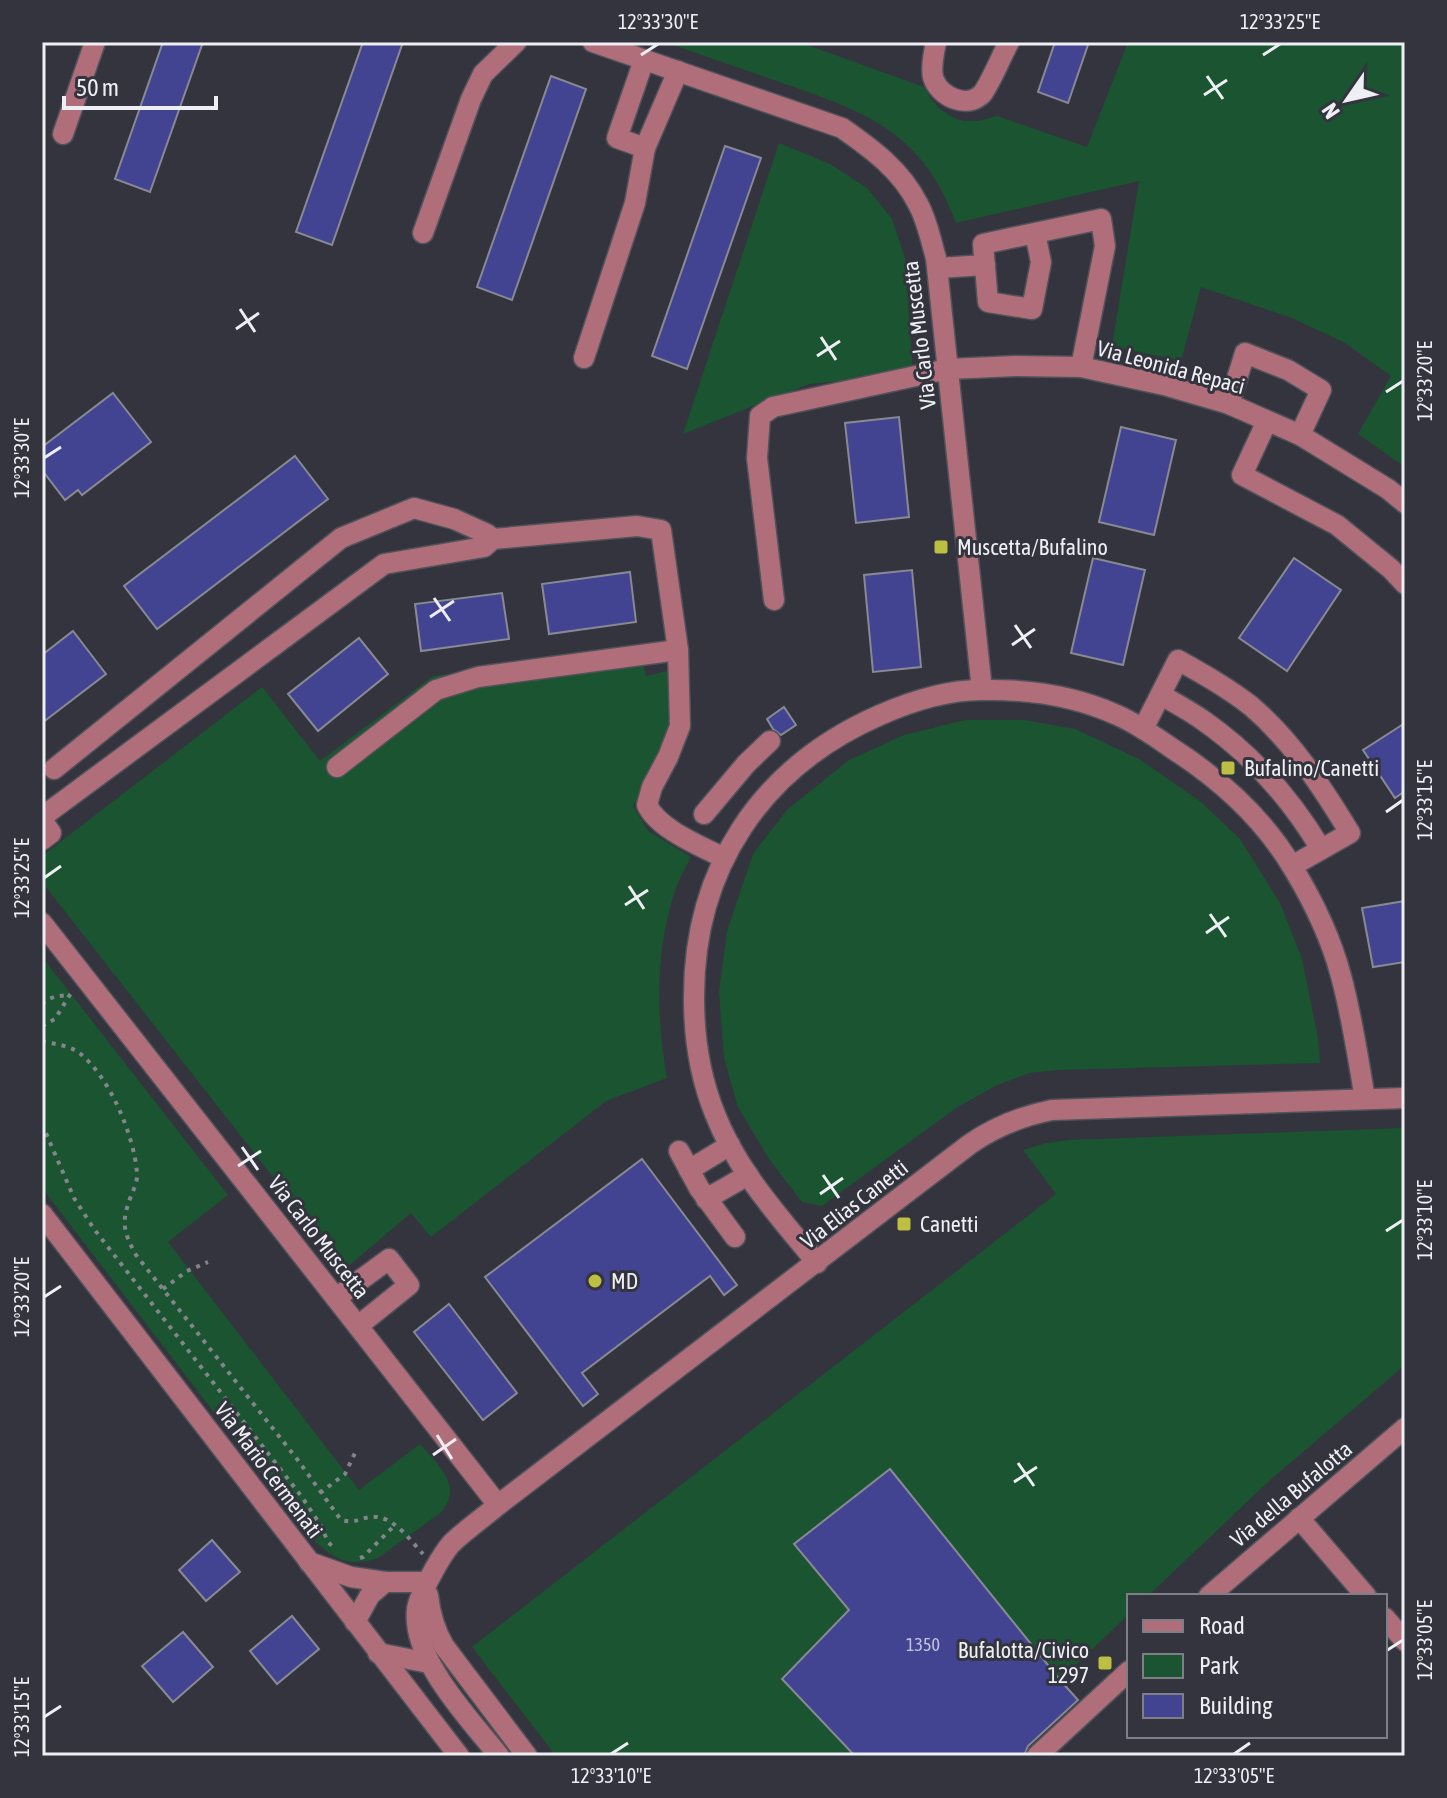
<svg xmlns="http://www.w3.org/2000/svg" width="1447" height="1798" font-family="'Asap Condensed',sans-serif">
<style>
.green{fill:#1b5431}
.building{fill:#424492;stroke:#888993;stroke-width:2}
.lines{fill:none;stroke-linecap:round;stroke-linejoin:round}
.minor-casing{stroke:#51525a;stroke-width:23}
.path{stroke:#84858c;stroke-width:4;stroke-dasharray:4 6;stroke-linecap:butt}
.minor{stroke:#af6e79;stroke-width:20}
.ticks{fill:none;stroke:#eeeff4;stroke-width:3}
.poi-dot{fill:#bdbf43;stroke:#33343d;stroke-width:3}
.labels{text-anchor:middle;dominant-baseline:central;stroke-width:6;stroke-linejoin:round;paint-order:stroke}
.number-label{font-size:18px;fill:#c3c4dc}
.street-label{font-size:22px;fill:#eeeff4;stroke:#33343d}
.poi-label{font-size:22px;fill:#eeeff4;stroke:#33343d;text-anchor:start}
.neatline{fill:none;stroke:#eeeff4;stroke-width:3}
.ticks-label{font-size:20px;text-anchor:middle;fill:#eeeff4}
</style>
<rect width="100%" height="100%" fill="#33343d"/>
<!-- green -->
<g class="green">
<path d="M665,42h134l125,45 7,12 10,11 13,8 10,3h14l19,-5 90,31 41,-105h277v425l-47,-33 33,-58 -46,-33 -53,-25 -91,-31 -20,74 -69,-15 27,-165 -183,42c-33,-91 -90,-111 -174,-140 -39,-14 -78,-27 -117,-41z"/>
<path d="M779,143l51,21 37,24 25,31 13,39 8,117 -104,9 -126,50z"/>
<path d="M640,651l6,25 30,-7 2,64 -45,73 15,25 43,26c-6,11 -12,22 -16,34 -20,61 -19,125 -8,187l-61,23 -175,136 -20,-24 -66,56 -303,-387v-26l220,-169 58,74 113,-85z"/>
<path d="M965,720h59l51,9 64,30 62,43 39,37 40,64 22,56 16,79 2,25 -261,7 -30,3 -34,13 -39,22 -134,98 -20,-4 -33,-43 -31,-52 -14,-49 -5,-66 8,-61 26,-77 34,-44 62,-50 55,-25z"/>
<path d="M42,957l186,238 -60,47 191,248 61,-46c18,21 45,42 20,69l-62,45c-34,12 -51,-4 -74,-28l-262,-342z"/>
<path d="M1405,1128v237l-137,117 -120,114h-19v18l-69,66 -266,-136 55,66 -66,69 72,77h-299l-84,-109 584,-453 -33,-44 23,-7 23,-3z"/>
</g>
<!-- building -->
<g class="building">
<path d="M163,42h40l-53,150 -35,-13z"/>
<path d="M363,42h40l-71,203 -36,-13z"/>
<path d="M1055,42h34l-21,61 -30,-11z"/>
<path d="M551,76l35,13 -74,211 -35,-13z"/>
<path d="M725,146l36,12 -74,211 -35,-13z"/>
<path d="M113,393l38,49 -69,53 -4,-5 -13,10 -23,-30v-23z"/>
<path d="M899,417l10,100 -53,6 -11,-100z"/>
<path d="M1121,427l55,13 -22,95 -55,-13z"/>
<path d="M295,456l33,43 -171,130 -33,-43z"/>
<path d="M1093,558l52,12 -22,95 -52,-12z"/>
<path d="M1294,558l47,32 -54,81 -48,-33z"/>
<path d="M912,570l9,97 -48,5 -9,-97z"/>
<path d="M630,572l6,50 -87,12 -7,-50z"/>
<path d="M502,593l7,46 -88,12 -6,-47z"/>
<path d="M73,631l33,43 -64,49v-68z"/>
<path d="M359,638l29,36 -70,57 -30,-37z"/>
<path d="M784,707l12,18 -15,10 -8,-6 -6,-10z"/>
<path d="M1405,723v68l-10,7 -32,-48z"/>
<path d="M1405,901v61l-32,5 -11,-59z"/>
<path d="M642,1159l95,126 -13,10 -14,-19 -128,97 16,21 -15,12 -98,-129z"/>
<path d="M449,1304l68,89 -34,27 -69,-88z"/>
<path d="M890,1469l170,211 18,20 -50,46 -4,10h-169l-73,-77 67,-69 -55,-66z"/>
<path d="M212,1540l28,32 -34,29 -27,-31z"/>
<path d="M292,1616l27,33 -42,35 -27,-33z"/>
<path d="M183,1632l30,35 -40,35 -31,-36z"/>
</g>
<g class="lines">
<defs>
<g id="minor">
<path d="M593,42l249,86c30,21 59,42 76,76 9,16 13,37 18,54l46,432"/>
<path d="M936,42c-2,10 -6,29 -2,38 7,17 33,29 48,14 7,-8 21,-41 27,-52"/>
<path d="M644,60l-27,78 28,10 33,-77"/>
<path d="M63,134l32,-92"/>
<path d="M423,233l48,-134 12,-25 33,-32"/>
<path d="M1035,233l6,29 -9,47 -44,-7 -5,-58 118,-25 4,27 -24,121"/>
<path d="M938,268l47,-3"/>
<path d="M584,358l51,-155 10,-55"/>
<path d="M1229,404l16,-51 43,17 33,20 -21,45"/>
<path d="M1267,421l-25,54 95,50 54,44 14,15"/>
<path d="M774,600l-17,-142 3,-42 13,-9 175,-38 68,-3 65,1 83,18 65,19 71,31 88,54 17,14"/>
<path d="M1161,695c14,8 29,16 43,26 47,33 87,78 117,128"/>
<path d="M1143,729l35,-69c25,14 50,28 73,46 41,35 71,81 99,127l-58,33"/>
<path d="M337,767l99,-77 42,-13 200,-27"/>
<path d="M54,769l287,-231 73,-30 40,11 33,15 6,5"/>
<path d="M704,814l42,-50 24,-23"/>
<path d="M42,817l342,-253 100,-17 9,-8 144,-13 24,4 17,120 2,76 -12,31 -16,30 -5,18c11,24 54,41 77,53"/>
<path d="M42,820l9,13 -9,7"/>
<path d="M42,923l456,582"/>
<path d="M679,1151l20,37 36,49"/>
<path d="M689,1170l41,-25"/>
<path d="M706,1199l42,-24"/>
<path d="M42,1214l417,542"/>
<path d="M817,1263c-38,-47 -80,-92 -102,-149 -15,-37 -21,-75 -21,-115 -1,-130 67,-232 186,-284 32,-14 66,-25 101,-25 45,-1 94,6 136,25 21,9 40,23 59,36 46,30 89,70 117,117 20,33 38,70 48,108 11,40 17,82 24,123"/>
<path d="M336,1298l53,-39 20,26 -51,41"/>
<path d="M1299,1518l67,78"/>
<path d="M309,1562l42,15 34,5h42"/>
<path d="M428,1595c2,19 6,34 16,51l83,110"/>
<path d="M1209,1596l196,-168"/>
<path d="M1385,1618l20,23"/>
<path d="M355,1622l15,-27 15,-13"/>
<path d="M378,1653l51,10"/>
<path d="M499,1756c-29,-37 -88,-97 -82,-147 2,-13 11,-28 17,-39 5,-9 10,-18 17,-26 14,-14 32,-26 47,-39l472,-361c26,-18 52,-28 82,-34l353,-12"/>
<path d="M1037,1756l92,-85"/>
</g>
</defs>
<!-- minor casing -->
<use href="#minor" class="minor-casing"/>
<!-- path -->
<g class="path">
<path d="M42,1004c8,-8 17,-8 27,-9"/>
<path d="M42,1026l13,-7 16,-26"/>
<path d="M42,1041c11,3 26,4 36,11 31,23 56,83 59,121 1,7 -3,16 -6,23 -10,26 -8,35 5,59l161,204 44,61c16,4 17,-2 31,-3 21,-2 38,23 51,37"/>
<path d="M42,1124l32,74 20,31 208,268 19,29 7,16 6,6"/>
<path d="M163,1289l24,-18 21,-9"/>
<path d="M320,1493l25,-19 10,-21"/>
<path d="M360,1558l3,-1 31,-31"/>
</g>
<!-- minor -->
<use href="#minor" class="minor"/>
</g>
<!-- ticks -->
<path class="ticks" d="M641,55l17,-11M1263,55l17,-11M1207,76l16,23M1204,95l23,-15M240,309l15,23M236,329l23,-16M821,337l15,23M817,356l23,-15M1386,392l17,-11M44,458l17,-11M434,598l16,23M430,617l24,-16M1015,625l16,23M1012,645l23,-16M1386,812l17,-12M44,878l17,-12M629,886l15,23M625,905l23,-15M1210,914l16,23M1206,933l23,-16M242,1147l16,23M238,1166l23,-15M823,1175l16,23M820,1194l23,-16M1386,1231l17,-11M44,1297l17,-11M437,1435l15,24M433,1455l23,-16M1018,1463l16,23M1014,1482l23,-15M1386,1651l17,-11M44,1717l17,-11M611,1754l17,-11M1234,1754l16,-11"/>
<!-- markers -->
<g class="poi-dot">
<rect x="933" y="539" width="16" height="16" rx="4"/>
<rect x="1220" y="760" width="16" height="16" rx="4"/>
<rect x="896" y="1216" width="16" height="16" rx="4"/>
<circle cx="595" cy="1281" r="8"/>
<rect x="1097" y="1655" width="16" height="16" rx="4"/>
</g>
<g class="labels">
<!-- number labels -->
<g class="number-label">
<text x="923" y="1644">1350</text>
</g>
<!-- street labels -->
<g class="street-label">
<text transform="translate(919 335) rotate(-97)">Via Carlo Muscetta</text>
<text transform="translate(1171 367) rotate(15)">Via Leonida Repaci</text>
<text transform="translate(854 1204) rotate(-38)">Via Elias Canetti</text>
<text transform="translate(319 1237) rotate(52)">Via Carlo Muscetta</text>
<text transform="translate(269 1470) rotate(53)">Via Mario Cermenati</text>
<text transform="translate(1291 1494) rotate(-40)">Via della Bufalotta</text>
</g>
<!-- poi labels -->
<g class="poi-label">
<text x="957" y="547">Muscetta/Bufalino</text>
<text x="1244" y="768">Bufalino/Canetti</text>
<text x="920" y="1224">Canetti</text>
<text x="611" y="1281">MD</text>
<text x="1089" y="1650" text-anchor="end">Bufalotta/Civico<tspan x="1089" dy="25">1297</tspan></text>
</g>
</g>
<!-- border -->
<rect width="1447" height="1798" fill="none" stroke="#33343d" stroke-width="88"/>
<!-- legend -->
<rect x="1127" y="1594" width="260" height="144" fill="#33343d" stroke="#7e7f86" stroke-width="2"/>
<rect x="1143" y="1620" width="40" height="12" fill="#af6e79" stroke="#7e7f86" stroke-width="2"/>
<text x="1199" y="1634" font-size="24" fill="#eeeff4">Road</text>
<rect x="1143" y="1654" width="40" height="24" fill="#1b5431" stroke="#7e7f86" stroke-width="2"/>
<text x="1199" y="1674" font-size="24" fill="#eeeff4">Park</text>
<rect x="1143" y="1694" width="40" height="24" fill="#424492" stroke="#7e7f86" stroke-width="2"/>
<text x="1199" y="1714" font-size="24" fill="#eeeff4">Building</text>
<!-- north arrow -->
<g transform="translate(1347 100) rotate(236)" stroke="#33343d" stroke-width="6" paint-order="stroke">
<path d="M0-6L14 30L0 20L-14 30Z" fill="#eeeff4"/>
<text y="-12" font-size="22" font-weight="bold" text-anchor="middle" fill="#eeeff4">N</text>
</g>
<!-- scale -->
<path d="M64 96v12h152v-12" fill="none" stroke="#eeeff4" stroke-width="4"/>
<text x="76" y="96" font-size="24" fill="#eeeff4" stroke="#33343d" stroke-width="6" paint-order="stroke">50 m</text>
<rect x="44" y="44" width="1359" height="1710" class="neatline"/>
<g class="ticks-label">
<text x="658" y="29">12°33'30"E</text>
<text x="1280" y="29">12°33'25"E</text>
<text transform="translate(1425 381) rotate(-90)" y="7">12°33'20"E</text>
<text transform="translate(22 458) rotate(-90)" y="7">12°33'30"E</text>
<text transform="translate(1425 800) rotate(-90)" y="7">12°33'15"E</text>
<text transform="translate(22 878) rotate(-90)" y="7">12°33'25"E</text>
<text transform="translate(1425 1220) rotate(-90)" y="7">12°33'10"E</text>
<text transform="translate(22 1297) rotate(-90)" y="7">12°33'20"E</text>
<text transform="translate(1425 1640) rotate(-90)" y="7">12°33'05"E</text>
<text transform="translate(22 1717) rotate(-90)" y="7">12°33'15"E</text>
<text x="611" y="1783">12°33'10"E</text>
<text x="1234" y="1783">12°33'05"E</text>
</g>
</svg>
